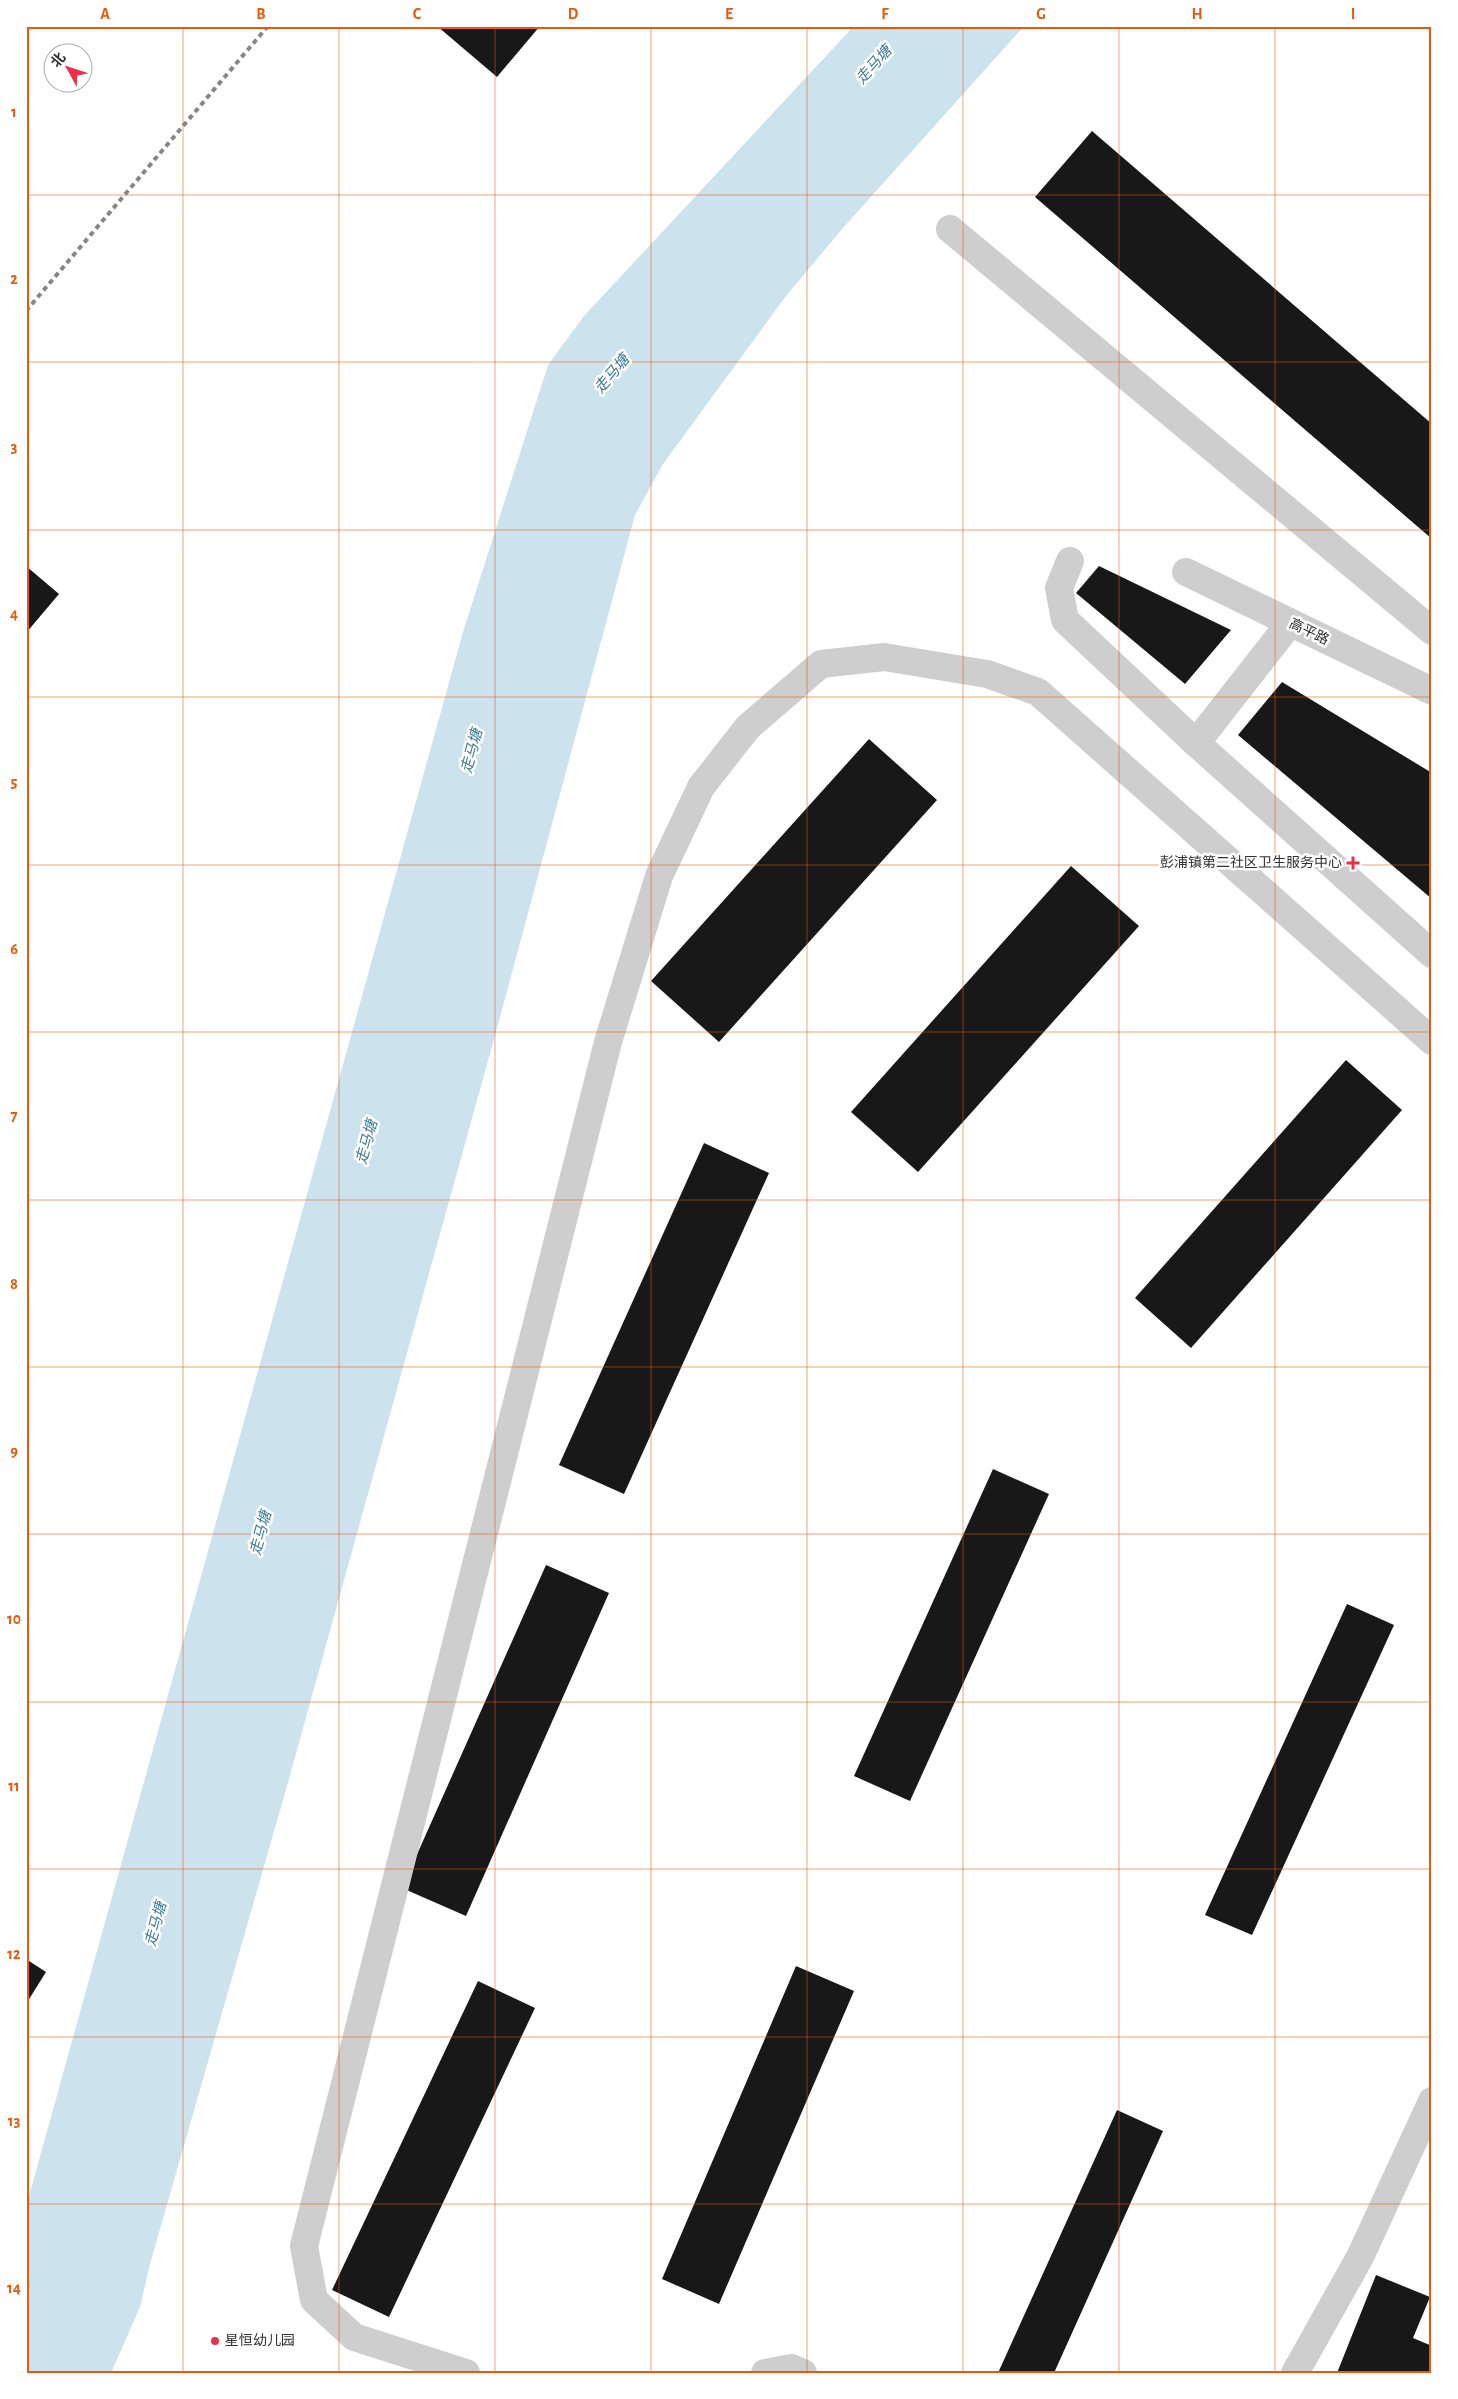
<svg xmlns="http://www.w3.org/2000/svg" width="1458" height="2399" font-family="'Alegreya Sans','Noto Sans SC',sans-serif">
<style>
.water{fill:#cce3ee}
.building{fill:#181818}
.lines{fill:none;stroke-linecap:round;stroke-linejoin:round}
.minor{stroke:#cecece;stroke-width:28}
.rail{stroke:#868686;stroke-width:4;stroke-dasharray:5 4;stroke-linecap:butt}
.grid{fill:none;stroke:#e8590c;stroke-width:1;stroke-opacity:0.55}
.poi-dot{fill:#eb314a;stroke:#fff;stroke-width:2}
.labels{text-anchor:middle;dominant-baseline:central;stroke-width:5;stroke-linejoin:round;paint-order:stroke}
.street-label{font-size:14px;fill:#313131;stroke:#fff}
.poi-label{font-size:14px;fill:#313131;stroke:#fff;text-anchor:end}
.water-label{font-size:15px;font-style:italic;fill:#3c7997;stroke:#fff}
.neatline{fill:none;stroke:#e8590c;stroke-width:2}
.grid-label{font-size:16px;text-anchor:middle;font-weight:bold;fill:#e8590c}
</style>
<rect width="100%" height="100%" fill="#fff"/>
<!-- water -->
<path class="water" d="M854,26h170l-181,202 -57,68 -123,168 -28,51 -136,506 -212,765 -137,478 -10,43 -29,66h-85v-166l437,-1575 85,-267 36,-49z"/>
<!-- building -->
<g class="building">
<path d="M437,26h103l-43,51z"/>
<path d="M1092,131l340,293v115l-397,-342z"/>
<path d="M26,566l33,28 -33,39z"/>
<path d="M1099,566l132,64 -46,54 -109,-91z"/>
<path d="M1282,682l150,91v126l-194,-164z"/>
<path d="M869,739l68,61 -218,242 -68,-61z"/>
<path d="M1071,866l68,60 -221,246 -67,-60z"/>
<path d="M1346,1060l56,50 -211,238 -56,-50z"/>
<path d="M704,1143l65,30 -145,321 -65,-29z"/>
<path d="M993,1469l56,25 -139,307 -56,-25z"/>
<path d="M546,1565l63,28 -143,323 -64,-28z"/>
<path d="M1347,1604l47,21 -142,310 -47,-20z"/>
<path d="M26,1959l20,13 -20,32z"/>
<path d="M796,1966l58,25 -135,313 -57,-25z"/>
<path d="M478,1981l57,27 -146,309 -57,-27z"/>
<path d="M1117,2110l46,21 -109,242h-56z"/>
<path d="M1376,2275l54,22 -17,41 19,8v18l-4,9h-91z"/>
</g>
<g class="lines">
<!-- minor -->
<g class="minor">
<path d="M950,229l482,402"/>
<path d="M1070,561l-11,27 6,32 131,123 236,211"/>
<path d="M1186,572l246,119"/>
<path d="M1196,743l94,-120"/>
<path d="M466,2373l-112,-36 -40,-37 -10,-54 304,-1204 51,-166 42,-89 47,-60 73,-63 63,-7 103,17 51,18 394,349"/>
<path d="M765,2373l26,-5 12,5"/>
<path d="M1295,2373l65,-116 72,-156"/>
</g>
<!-- rail -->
<path class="rail" d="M26,311l242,-285"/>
</g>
<!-- grid -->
<path class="grid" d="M183,26v2347M339,26v2347M495,26v2347M651,26v2347M807,26v2347M963,26v2347M1119,26v2347M1275,26v2347M26,195h1406M26,362h1406M26,530h1406M26,697h1406M26,865h1406M26,1032h1406M26,1200h1406M26,1367h1406M26,1534h1406M26,1702h1406M26,1869h1406M26,2037h1406M26,2204h1406"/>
<!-- markers -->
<g class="poi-dot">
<path d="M1350.5 855.5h5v5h5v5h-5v5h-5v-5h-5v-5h5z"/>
<circle cx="215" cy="2341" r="5"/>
</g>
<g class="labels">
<!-- street labels -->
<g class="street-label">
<text transform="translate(1309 632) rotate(26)">高平路</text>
</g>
<!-- poi labels -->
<g class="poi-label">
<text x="1342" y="863">彭浦镇第二社区卫生服务中心</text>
<text x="225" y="2341" text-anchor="start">星恒幼儿园</text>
</g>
<!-- water labels -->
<g class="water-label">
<text transform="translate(874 65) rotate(-48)">走马塘</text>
<text transform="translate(612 374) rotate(-50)">走马塘</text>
<text transform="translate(472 751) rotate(-75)">走马塘</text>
<text transform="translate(367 1142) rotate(-75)">走马塘</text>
<text transform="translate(261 1533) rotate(-75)">走马塘</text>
<text transform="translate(156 1924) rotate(-75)">走马塘</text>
</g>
</g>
<!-- border -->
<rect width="1458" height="2399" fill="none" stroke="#ffffff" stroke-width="55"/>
<!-- north arrow -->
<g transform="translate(68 68) rotate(310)"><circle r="24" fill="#ffffff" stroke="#adadad"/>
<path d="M0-4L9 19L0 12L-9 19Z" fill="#eb314a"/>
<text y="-8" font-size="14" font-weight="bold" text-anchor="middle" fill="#313131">北</text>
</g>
<rect x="28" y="28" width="1402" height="2344" class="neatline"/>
<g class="grid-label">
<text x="105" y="19">A</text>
<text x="261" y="19">B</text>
<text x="417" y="19">C</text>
<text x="573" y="19">D</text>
<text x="729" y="19">E</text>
<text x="885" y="19">F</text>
<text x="1041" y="19">G</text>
<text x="1197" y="19">H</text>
<text x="1353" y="19">I</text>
<text x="14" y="117">1</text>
<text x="14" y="284">2</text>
<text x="14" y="452">3</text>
<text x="14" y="619">4</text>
<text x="14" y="787">5</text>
<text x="14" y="954">6</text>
<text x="14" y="1121">7</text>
<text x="14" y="1289">8</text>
<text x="14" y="1456">9</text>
<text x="14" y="1624">10</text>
<text x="14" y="1791">11</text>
<text x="14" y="1959">12</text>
<text x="14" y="2126">13</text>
<text x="14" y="2293">14</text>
</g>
</svg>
